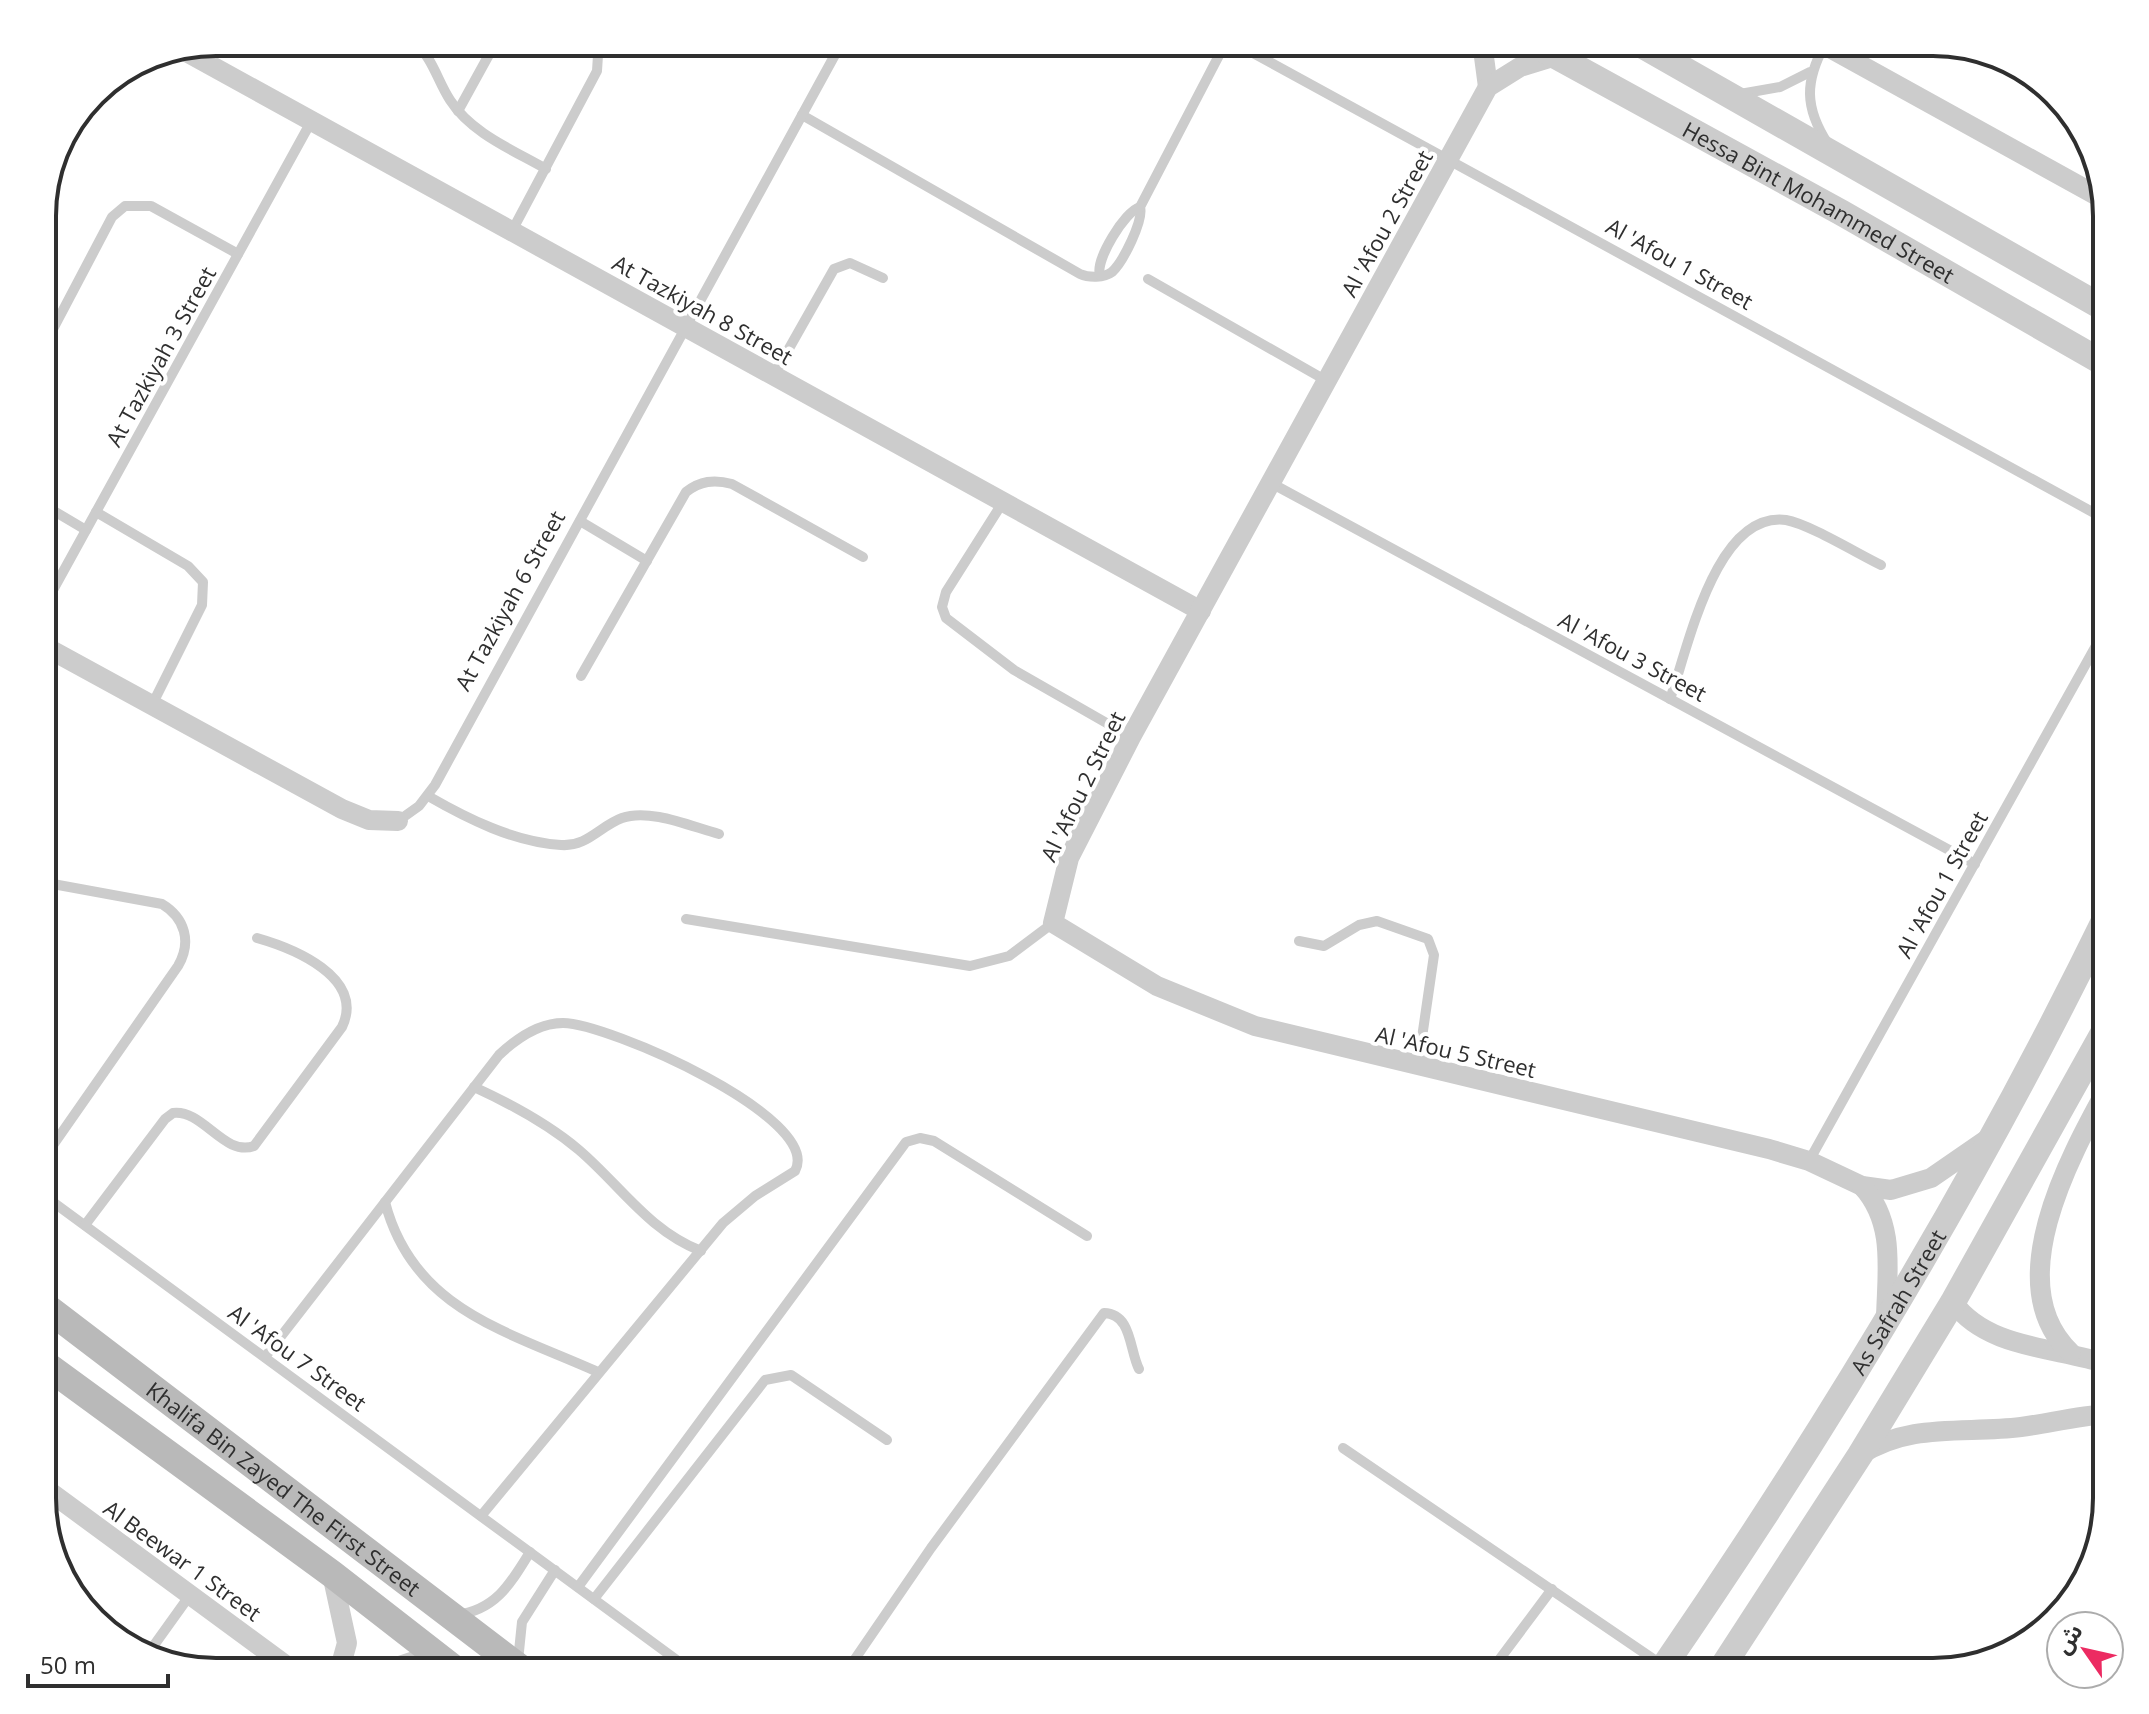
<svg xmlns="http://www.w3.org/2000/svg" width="2149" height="1714" font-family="'Open Sans','Noto Sans Arabic',sans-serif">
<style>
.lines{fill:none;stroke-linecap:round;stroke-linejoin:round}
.service{stroke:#ccc;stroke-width:10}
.minor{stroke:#ccc;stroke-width:20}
.tertiary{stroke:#ccc;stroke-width:26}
.secondary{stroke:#b9b9b9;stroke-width:28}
.labels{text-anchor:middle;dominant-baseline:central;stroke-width:8;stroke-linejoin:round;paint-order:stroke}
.street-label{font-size:22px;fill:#2f2f2f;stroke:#fff}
.rim{fill:none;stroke:#2f2f2f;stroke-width:4}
</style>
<rect width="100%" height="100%" fill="#fff"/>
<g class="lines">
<!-- service -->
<g class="service">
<path d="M414,42c19,16 23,38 36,58 21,33 63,50 96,69"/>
<path d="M1233,42l874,478"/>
<path d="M1825,44c-20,37 -21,63 3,100"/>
<path d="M1740,94l40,-7 30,-15"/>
<path d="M458,111l38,-69"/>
<path d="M802,115l278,159c9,4 24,4 32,-2 11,-10 32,-52 28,-65l86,-165"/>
<path d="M512,231l85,-160 1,-16 -13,-13"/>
<path d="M1100,275c-5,-15 25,-64 40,-68"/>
<path d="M1148,279l179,102"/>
<path d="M42,350l70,-133 13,-11h26l87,48"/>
<path d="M774,375l60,-106 16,-6 33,15"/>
<path d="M1271,483l704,381"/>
<path d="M1003,502l-57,90 -4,15 4,11 68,52 117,67"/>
<path d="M42,504l44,26"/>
<path d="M96,512l92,54 15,16 -1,23 -50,100"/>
<path d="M580,521l67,40"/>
<path d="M42,610l270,-490"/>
<path d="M581,676l105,-184c14,-11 28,-13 46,-8l131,73"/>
<path d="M1670,699c18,-50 45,-188 116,-179 23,4 72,34 95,45"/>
<path d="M428,796c40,23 86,46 133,49 26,2 39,-19 61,-27 28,-10 70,9 97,16"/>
<path d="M398,821l21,-15 16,-21 407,-743"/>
<path d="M686,919l284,47 39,-10 44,-33"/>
<path d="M1299,941l25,5 35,-21 18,-4 51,18 6,16 -16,110"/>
<path d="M474,1087c37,17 73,36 105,63 42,36 69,80 122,101"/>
<path d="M42,1161l136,-195c14,-24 7,-48 -16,-62l-120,-22"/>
<path d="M1809,1161l298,-535"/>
<path d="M42,1194l651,478"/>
<path d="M385,1202c28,108 122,129 213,170"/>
<path d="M85,1225l80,-106 8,-6c30,-4 51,44 81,33l88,-119c24,-50 -50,-79 -85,-89"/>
<path d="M265,1357l234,-302c17,-16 40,-32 64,-32 44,0 261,95 232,148l-40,25 -32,27 -242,293"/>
<path d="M1343,1448l319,217"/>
<path d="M578,1587l328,-445 14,-4 14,3 153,95"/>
<path d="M594,1599l171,-219 26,-5 96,65"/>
<path d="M456,1615c40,-5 55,-32 74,-63"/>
<path d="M147,1655l43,-60"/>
<path d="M518,1661l4,-39 33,-52"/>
<path d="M846,1672l85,-124 173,-235c28,1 25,36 35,56"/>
<path d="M1490,1672l62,-83"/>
</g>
<!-- minor -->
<g class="minor">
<path d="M1482,42l6,45"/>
<path d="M1819,42l284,157"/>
<path d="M181,49l1020,562"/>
<path d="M1556,56l-36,11 -32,20 -357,650 -62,121 -16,65 104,63 98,40 514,123 40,12 53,25 29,4 40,-12 58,-40"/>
<path d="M42,645l300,164 27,11 29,1"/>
<path d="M1862,1186c34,37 25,86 24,132"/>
<path d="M1953,1302c34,47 102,45 154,62"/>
<path d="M2071,1353c-72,-67 -2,-195 36,-264"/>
<path d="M1860,1455c50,-33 105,-21 161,-28 29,-4 57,-11 86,-13"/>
<path d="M42,1486l253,186"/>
<path d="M332,1574l15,69 -8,29"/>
<path d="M382,1672l53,-18"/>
</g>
<!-- tertiary -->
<g class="tertiary">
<path id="s1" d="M1530,42l312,171 265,152"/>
<path d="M1636,42l471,268"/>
<path id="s2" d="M1660,1672c166,-241 319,-494 447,-757"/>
<path d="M1719,1672l141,-217 93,-153 154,-276"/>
</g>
<!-- secondary -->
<g class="secondary">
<path id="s3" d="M42,1304l483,368"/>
<path d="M42,1362l290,212 126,98"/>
</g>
</g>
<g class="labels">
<!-- street labels -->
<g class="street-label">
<text stroke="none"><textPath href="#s1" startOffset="330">Hessa Bint Mohammed Street</textPath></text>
<text transform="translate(1386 223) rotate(-61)">Al 'Afou 2 Street</text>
<text transform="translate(1680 263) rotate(29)">Al 'Afou 1 Street</text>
<text transform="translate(703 309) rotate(29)">At Tazkiyah 8 Street</text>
<text transform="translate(160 356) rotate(-61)">At Tazkiyah 3 Street</text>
<text transform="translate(509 600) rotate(-61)">At Tazkiyah 6 Street</text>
<text transform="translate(1633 656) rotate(28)">Al 'Afou 3 Street</text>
<text transform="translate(1082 786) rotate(-64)">Al 'Afou 2 Street</text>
<text transform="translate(1941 884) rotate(-61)">Al 'Afou 1 Street</text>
<text transform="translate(1456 1051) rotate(13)">Al 'Afou 5 Street</text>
<text stroke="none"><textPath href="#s2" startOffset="440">As Safrah Street</textPath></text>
<text transform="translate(298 1357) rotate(36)">Al 'Afou 7 Street</text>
<text stroke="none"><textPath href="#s3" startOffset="304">Khalifa Bin Zayed The First Street</textPath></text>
<text transform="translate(183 1560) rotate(36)">Al Beewar 1 Street</text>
</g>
</g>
<!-- crop -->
<path d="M0 0H2149V1714H0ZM216 56H1933A160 160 0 0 1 2093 216V1498A160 160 0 0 1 1933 1658H216A160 160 0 0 1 56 1498V216A160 160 0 0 1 216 56Z" fill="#fff" fill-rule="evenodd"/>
<path class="rim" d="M216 56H1933A160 160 0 0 1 2093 216V1498A160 160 0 0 1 1933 1658H216A160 160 0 0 1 56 1498V216A160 160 0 0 1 216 56Z"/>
<!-- north arrow -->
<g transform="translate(2085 1650) rotate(304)"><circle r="38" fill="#ffffff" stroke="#acacac" stroke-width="2"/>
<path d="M0-6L14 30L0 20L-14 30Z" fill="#ec2b62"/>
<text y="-12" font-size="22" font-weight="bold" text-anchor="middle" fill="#2f2f2f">ش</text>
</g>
<!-- scale -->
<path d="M28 1674v12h140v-12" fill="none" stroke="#2f2f2f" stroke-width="4"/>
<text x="40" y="1674" font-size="24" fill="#2f2f2f" stroke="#ffffff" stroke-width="6" paint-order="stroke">50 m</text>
</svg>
